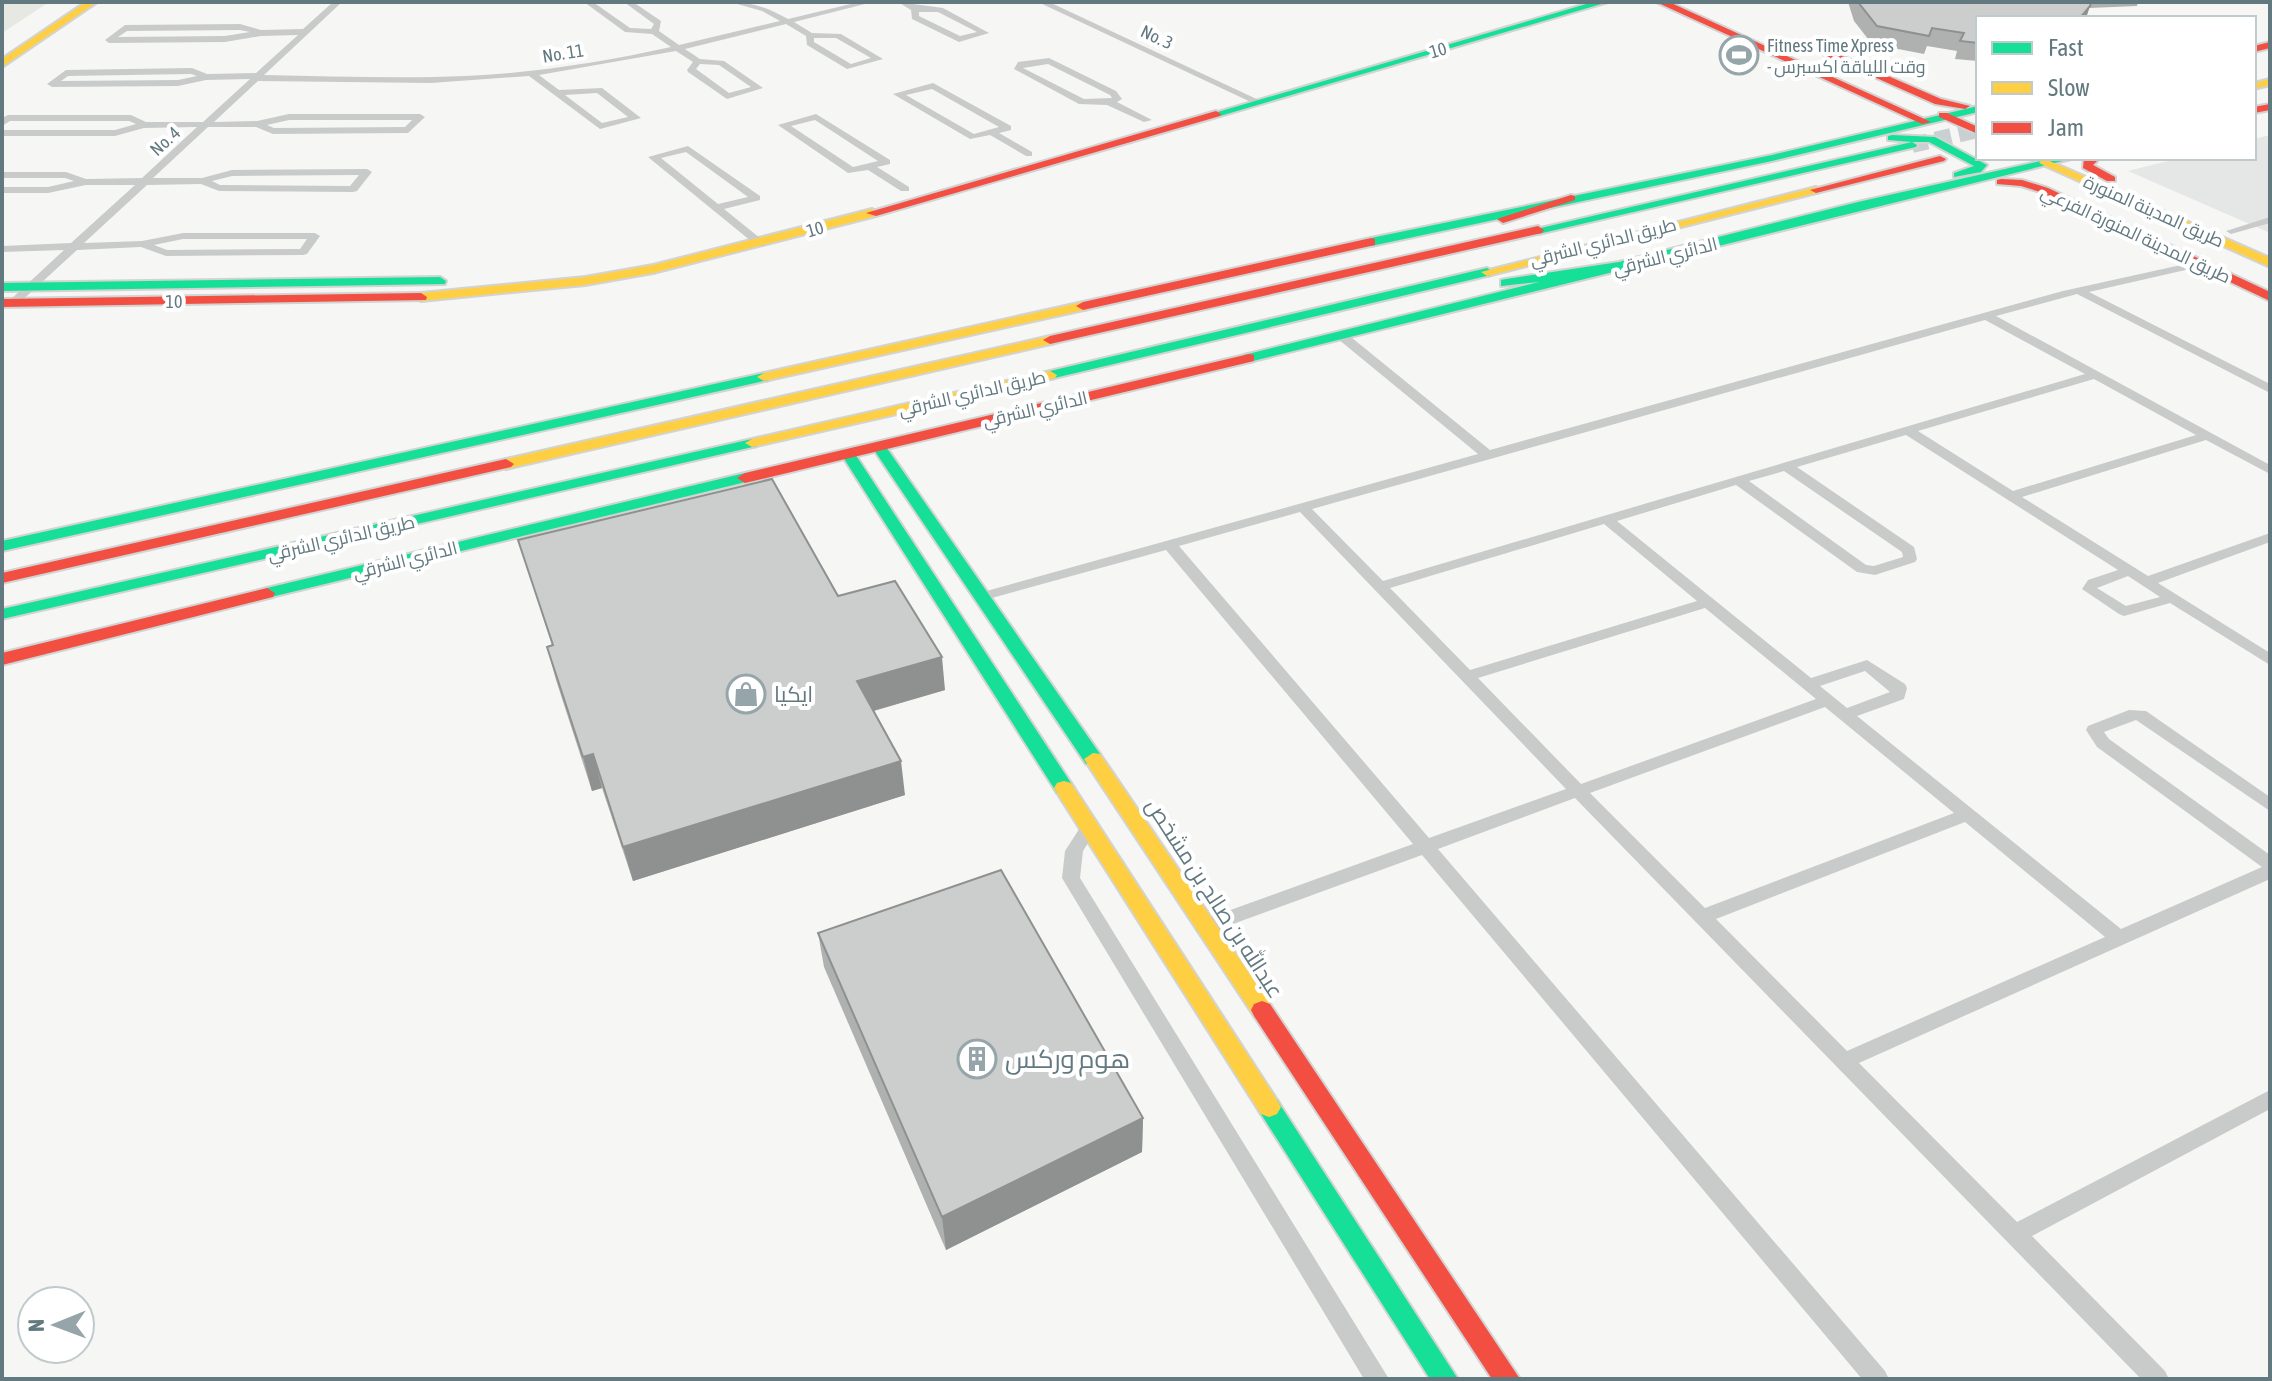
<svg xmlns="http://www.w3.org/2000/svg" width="2272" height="1381" font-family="'Asap Condensed',Cairo,sans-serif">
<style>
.built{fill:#e5e7e6}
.green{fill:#e6e8e2}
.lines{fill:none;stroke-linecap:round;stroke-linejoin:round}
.highway-tunnel{stroke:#cad0d2;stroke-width:16;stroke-dasharray:16 8;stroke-linecap:butt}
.fast-casing{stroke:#d2d3d3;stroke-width:4}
.slow-casing{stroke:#d2d3d3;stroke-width:4}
.jam-casing{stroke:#d2d3d3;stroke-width:4}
.street{fill:#c9cbcb;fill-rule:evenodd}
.fast{fill:#16e098;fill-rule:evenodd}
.slow{fill:#ffcf43;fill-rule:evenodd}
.jam{fill:#f24e42;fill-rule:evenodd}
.wall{fill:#afb1b1}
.shaded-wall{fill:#8f9090}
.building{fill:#cccece;stroke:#8f9090;stroke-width:2}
.labels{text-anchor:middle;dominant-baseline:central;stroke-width:8;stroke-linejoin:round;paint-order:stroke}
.far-street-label{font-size:18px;fill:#627980;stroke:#fff}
.far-poi-label{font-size:18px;fill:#627980;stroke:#fff;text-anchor:start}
.poi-label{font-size:22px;fill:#627980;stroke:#fff;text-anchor:start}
.street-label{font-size:22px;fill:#627980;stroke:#fff}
.near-poi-label{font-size:26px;fill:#627980;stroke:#fff;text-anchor:start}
</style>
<rect width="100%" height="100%" fill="#f6f6f5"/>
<!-- built -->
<path class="built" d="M2270,135v98l-142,-62 52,-13h74v-19z"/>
<!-- green -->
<path class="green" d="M2,2h47l-47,31z"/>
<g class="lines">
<!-- highway-tunnel -->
<path class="highway-tunnel" d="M1912,145l66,-15"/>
<defs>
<g id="fast">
<path d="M1593,2h15l-388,114 -9,-2z"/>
<path d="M1978,106v6l-206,49 -401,85 -6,-4 6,-4 401,-83z"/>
<path d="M1892,135l43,2 52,28 -6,7 -27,5v-4l20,-7 -45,-24h-17l5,3 -1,2 -378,87 -6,-4 380,-88 -24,-2v-4z"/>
<path d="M2054,158h21l-826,204 -7,-4 2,-3 295,-73 -38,4v-6l5,-1 113,-17 239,-60z"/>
<path d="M1487,268l6,4 -2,3 -441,104 -7,-4 7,-4z"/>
<path d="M440,277l6,4 -1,3 -443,7v-8z"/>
<path d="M764,373l5,1v6l-767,171v-10z"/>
<path d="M752,439l5,1v6l-755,173v-10z"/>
<path d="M879,443l5,1 216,310 2,5 -2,5h-14l-214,-317z"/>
<path d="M848,450l7,4 216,329 3,5 -3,5h-14l-216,-339z"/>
<path d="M745,473l5,2v6l-483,117 -8,-5 8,-5z"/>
<path d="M1269,1097l8,3 181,279h-28l-169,-265 -4,-7 4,-7z"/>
</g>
<g id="slow">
<path d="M86,2h11l-95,65v-8z"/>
<path d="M2270,79v6l-16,4v-6z"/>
<path d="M2045,159l225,99v9l-229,-103 -2,-2z"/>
<path d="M1816,187l6,3 -2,2 -333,84 -6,-4z"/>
<path d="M872,209l6,4 -2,3 -223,57 -68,12 -164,16 -6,-4 6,-4 164,-16 68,-12z"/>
<path d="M1083,302l7,4 -2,3 -324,72 -7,-4 7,-4z"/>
<path d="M1050,336l5,1v6l-549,126 -8,-5 8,-5z"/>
<path d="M1050,371l7,4 -2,3 -303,69 -7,-4 7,-4z"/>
<path d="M1093,753l7,1 170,250 3,6 -3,6 -8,3 -8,-3 -170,-257z"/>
<path d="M1064,781l7,2 206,317 4,7 -4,7 -8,3 -8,-3 -207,-326 3,-5z"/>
</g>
<g id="jam">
<path d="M1656,2h13l262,120 -9,2z"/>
<path d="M1805,40l136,59 29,7 -5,3 -30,-5 -133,-59 -2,-2z"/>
<path d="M2270,42v6l-16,4v-6z"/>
<path d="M2270,104v6l-16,3v-6z"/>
<path d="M1216,111l5,3 -1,2 -344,100 -10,-3z"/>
<path d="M1939,113h8l31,14v7l-39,-17z"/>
<path d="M1940,156l6,3 -2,2 -128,32 -6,-3z"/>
<path d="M2084,158h16l-7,7 22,12v4h-8l-24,-13z"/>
<path d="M2001,179l21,1 26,8 222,104v9l-230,-109 -19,-6 -24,-2v-4z"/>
<path d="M1571,195l4,1v4l-72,23 -6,-4z"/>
<path d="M1538,226l6,4 -2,3 -492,111 -7,-4 7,-4z"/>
<path d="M1371,238l4,1v6l-292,65 -7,-4 7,-4z"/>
<path d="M421,293l6,4 -1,3 -424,7v-8z"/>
<path d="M1249,354l5,1v6l-509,122 -8,-5 8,-5z"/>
<path d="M506,459l8,5 -3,3 -509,116v-10z"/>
<path d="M267,588l8,5 -2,4 -271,68v-12z"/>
<path d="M1262,1001l8,3 250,375h-28l-238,-363 -3,-6 3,-6z"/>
</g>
</defs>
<!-- fast casing -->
<use href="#fast" class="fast-casing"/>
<!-- slow casing -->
<use href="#slow" class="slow-casing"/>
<!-- jam casing -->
<use href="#jam" class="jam-casing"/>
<!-- street -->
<g class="street">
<path d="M333,2h9l-78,73c67,1 134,4 201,1 69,-3 138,-14 206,-29l-19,-13 -27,-2 -41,-30h9l37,26 21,1 3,-5 -30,-22h9l28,19 -2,10 20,14 101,-24 -18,-10 -32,-9c22,0 39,6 58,17l71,-17h14l-79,20 18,11 29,1 42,25 -36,10 -40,-24 -1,-9 -20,-12 -101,25 15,10 24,2 39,27 -36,11 -39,-27 -1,-2 6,-8 -17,-11 -137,24 20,15 43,-2 39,30 -41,11 -71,-53 -98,7 -173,-2 -44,41 43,-1 32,-7h131l5,3 -17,16 -135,1 -17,-7h-48l-55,51h49l30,-8 135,-1 5,3 -15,19 -4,1 -134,-1 -18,-7 -54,1 -63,58 58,-2 41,-8h132l5,3 -13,18 -4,1 -137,1 -25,-9 -64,3 -60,55h-8v-4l55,-51 -62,2v-6l69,-3 64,-58h-49l-38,8h-46v-6h46l26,-6 -9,-3h-63v-6h64l20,7 56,-1 55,-51 -53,1 -29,8h-113v-6h113l21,-6 -7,-3h-119l-8,5v-8l6,-3h123l15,7h57l47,-43 -44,1 -28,6 -126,1 -5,-3 19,-14 126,-2 15,6 49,-1 42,-38 -37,1 -36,6 -116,1 -4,-3 20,-15 115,-1 21,6 42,-1zM240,30l10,2 -25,4 -107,1 9,-6zM814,38h22l35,20 -20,6 -37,-22zM700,64l19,1 32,22 -22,6 -33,-24zM191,74l6,2 -19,4 -117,1 7,-5zM597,93l31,24 -26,6 -37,-28zM289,120h123l-7,7 -131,1 -7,-3zM359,175l-9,11 -130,-1 -8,-4 20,-5zM183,239h124l-7,10 -133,1 -13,-5z"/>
<path d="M898,2l45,6 46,25 -30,9 -47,-23 -1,-9zM919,12h19l39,20 -17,4 -41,-20z"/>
<path d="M1038,2h11l214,100 -8,2z"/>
<path d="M1049,58l67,33 6,8 -5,3 35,18 -8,2 -37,-17 -28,-1 -65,-35 4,-7zM1048,64l62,31 2,3 -28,1 -61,-31z"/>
<path d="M933,83l78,43v4l-12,3 33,19v4h-6l-36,-21 -20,4 -77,-45zM932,89l67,38 -25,7 -68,-39z"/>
<path d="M816,114l74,46v4l-13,3 32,20v4h-8l-33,-21 -20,3 -70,-48zM815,120l63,41 -25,6 -62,-41z"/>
<path d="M688,146l72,50v4l-36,9 41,33v4h-8l-109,-89zM686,152l62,45 -30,7 -57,-46z"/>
<path d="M2270,217v6l-39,11 -5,-3z"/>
<path d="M2199,261l6,3 -2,2 -114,26 181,92v9l-193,-99 -81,22 274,149v9l-64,-34 -184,57 126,79 122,-43v9l-112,41 112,70v12l-100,-62 -46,13 -5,-2 -37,-25 6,-9 30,-10 -212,-135 -109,32 117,80 3,12 -2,3 -40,13 -18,-3 -121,-87 -119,36 194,157 56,-18 38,24 2,4 -3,11 -47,17 264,213 141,-62 -165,-120 -11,-17 2,-4 41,-16 17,1 124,86v14l-134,-91 -32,12 5,7 161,116v24l-411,184 158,159 253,-132v19l-238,127 133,135 4,8h-28l-566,-581 -137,51 447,522 4,8h-27l-440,-524 -211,77 -7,2 -7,-2 -2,-5 2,-5 216,-78 -247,-294 -185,51 -7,-4 2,-3 502,-140 -140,-115v-6h8l144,117 573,-159zM1985,320l100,54 -702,207 -71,-72zM2094,379l102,56 -183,56 -95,-60zM1784,471l118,81 1,5 -29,9 -8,-1 -117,-84zM1300,512l266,277 -137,49 -250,-292zM1604,524l93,77 -227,69 -80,-82zM2128,576l32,21 -34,9 -29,-18zM1705,608l111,91 -235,85 -103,-106zM1865,671l25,21 -43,16 -27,-22zM1825,707l129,106 -249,95 -115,-115zM1965,822l140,115 -258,114 -131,-132z"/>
<path d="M1089,821l6,2 3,4 -15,24 -3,27 309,501h-25l-302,-501 3,-27 18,-28z"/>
</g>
<!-- fast -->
<use href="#fast" class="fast"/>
<!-- slow -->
<use href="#slow" class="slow"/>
<!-- jam -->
<use href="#jam" class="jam"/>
</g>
<!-- wall -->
<g class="wall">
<path d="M1848,2h290l-1,4 -48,2 -3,10h-108v43l-23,-2 2,-8 -30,-5 -3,8 -52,-10 -18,-23z"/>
<path d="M518,540l320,56 107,94 -71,21 31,84 -272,86 -31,-93 -10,3 -36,-111 -9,-33 5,-2z"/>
<path d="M818,933l325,185 -1,34 -196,98 -122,-283z"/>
</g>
<!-- shaded-wall -->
<g class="shaded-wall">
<path d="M2090,6l-4,12h-6z"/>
<path d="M942,657l3,33 -83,24 -5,-33z"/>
<path d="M593,754l9,34 -10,3 -9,-34z"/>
<path d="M901,761l4,34 -272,86 -10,-34z"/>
<path d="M1143,1118l-1,34 -196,98 -4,-33z"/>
</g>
<!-- building -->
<g class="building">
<path d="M1858,2h233l-1,4 -10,12h-102v25l-18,-2 4,-8 -32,-5 -3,8 -52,-10z"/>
<path d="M772,479l66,117 57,-15 47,76 -85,24 44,80 -278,86 -30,-93 -10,3 -36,-110 6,-2 -35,-105z"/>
<path d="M1001,870l142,248 -201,99 -124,-284z"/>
</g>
<!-- icons -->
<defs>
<symbol id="stadium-ring" viewBox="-11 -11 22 22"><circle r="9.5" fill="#fff" stroke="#96a5a9" stroke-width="1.5"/><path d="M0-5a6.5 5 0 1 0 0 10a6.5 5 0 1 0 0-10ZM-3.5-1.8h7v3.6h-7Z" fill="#96a5a9"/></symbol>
<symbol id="shop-ring" viewBox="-11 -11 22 22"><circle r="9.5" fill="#fff" stroke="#96a5a9" stroke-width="1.5"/><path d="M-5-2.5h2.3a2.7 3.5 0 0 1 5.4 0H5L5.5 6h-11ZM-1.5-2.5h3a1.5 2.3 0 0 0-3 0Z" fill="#96a5a9"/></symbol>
<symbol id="building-ring" viewBox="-11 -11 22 22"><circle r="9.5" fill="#fff" stroke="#96a5a9" stroke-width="1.5"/><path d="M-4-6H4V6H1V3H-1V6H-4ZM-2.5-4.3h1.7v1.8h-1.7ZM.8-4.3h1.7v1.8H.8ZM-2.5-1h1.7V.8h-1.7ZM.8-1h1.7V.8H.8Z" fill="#96a5a9"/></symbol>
</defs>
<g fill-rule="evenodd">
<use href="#stadium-ring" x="1717" y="33" width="44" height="44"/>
<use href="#shop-ring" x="724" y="672" width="44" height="44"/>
<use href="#building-ring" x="955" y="1037" width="44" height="44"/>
</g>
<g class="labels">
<!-- far-street labels -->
<g class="far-street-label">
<text transform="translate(1157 37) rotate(25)">No. 3</text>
<text transform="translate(1438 50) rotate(-16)">10</text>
<text transform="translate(563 53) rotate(-9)">No. 11</text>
<text transform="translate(165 141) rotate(-43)">No. 4</text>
<text transform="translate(2154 211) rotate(24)">طريق المدينة المنورة</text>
<text transform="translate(815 229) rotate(-16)">10</text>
<text transform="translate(2136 234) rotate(25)">طريق المدينة المنورة الفرعي</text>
<text transform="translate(1603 242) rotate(-14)">طريق الدائري الشرقي</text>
<text transform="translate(1665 256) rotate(-14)">الدائري الشرقي</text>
<text x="174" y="301">10</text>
<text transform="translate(972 393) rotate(-13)">طريق الدائري الشرقي</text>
<text transform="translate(1035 409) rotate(-13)">الدائري الشرقي</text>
<text transform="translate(341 538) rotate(-13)">طريق الدائري الشرقي</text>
<text transform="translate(405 560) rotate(-14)">الدائري الشرقي</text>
</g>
<!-- far-poi labels -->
<g class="far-poi-label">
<text x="1767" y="45">Fitness Time Xpress<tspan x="1767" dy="21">- وقت اللياقة اكسبرس</tspan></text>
</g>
<!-- poi labels -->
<g class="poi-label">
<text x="774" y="694">ايكيا</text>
</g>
<!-- street labels -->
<g class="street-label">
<text transform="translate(1215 898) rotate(57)">عبدالله بن صالح بن مشخص</text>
</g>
<!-- near-poi labels -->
<g class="near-poi-label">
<text x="1005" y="1059">هوم وركس</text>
</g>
</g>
<!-- border -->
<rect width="2272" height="1381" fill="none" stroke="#627980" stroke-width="8"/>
<!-- legend -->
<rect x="1976" y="16" width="280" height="144" fill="#ffffff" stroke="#c0c9cc" stroke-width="2"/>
<rect x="1992" y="42" width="40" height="12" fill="#16e098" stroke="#c0c9cc" stroke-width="2"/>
<text x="2048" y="56" font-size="24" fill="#627980">Fast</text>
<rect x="1992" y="82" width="40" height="12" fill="#ffcf43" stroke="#c0c9cc" stroke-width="2"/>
<text x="2048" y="96" font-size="24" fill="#627980">Slow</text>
<rect x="1992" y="122" width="40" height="12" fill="#f24e42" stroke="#c0c9cc" stroke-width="2"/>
<text x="2048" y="136" font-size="24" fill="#627980">Jam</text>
<!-- north arrow -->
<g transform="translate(56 1325) rotate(269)"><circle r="38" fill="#ffffff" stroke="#c0c9cc" stroke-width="2"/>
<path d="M0-6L14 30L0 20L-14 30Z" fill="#96a5a9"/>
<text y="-12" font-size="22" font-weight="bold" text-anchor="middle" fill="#627980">N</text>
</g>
</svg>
